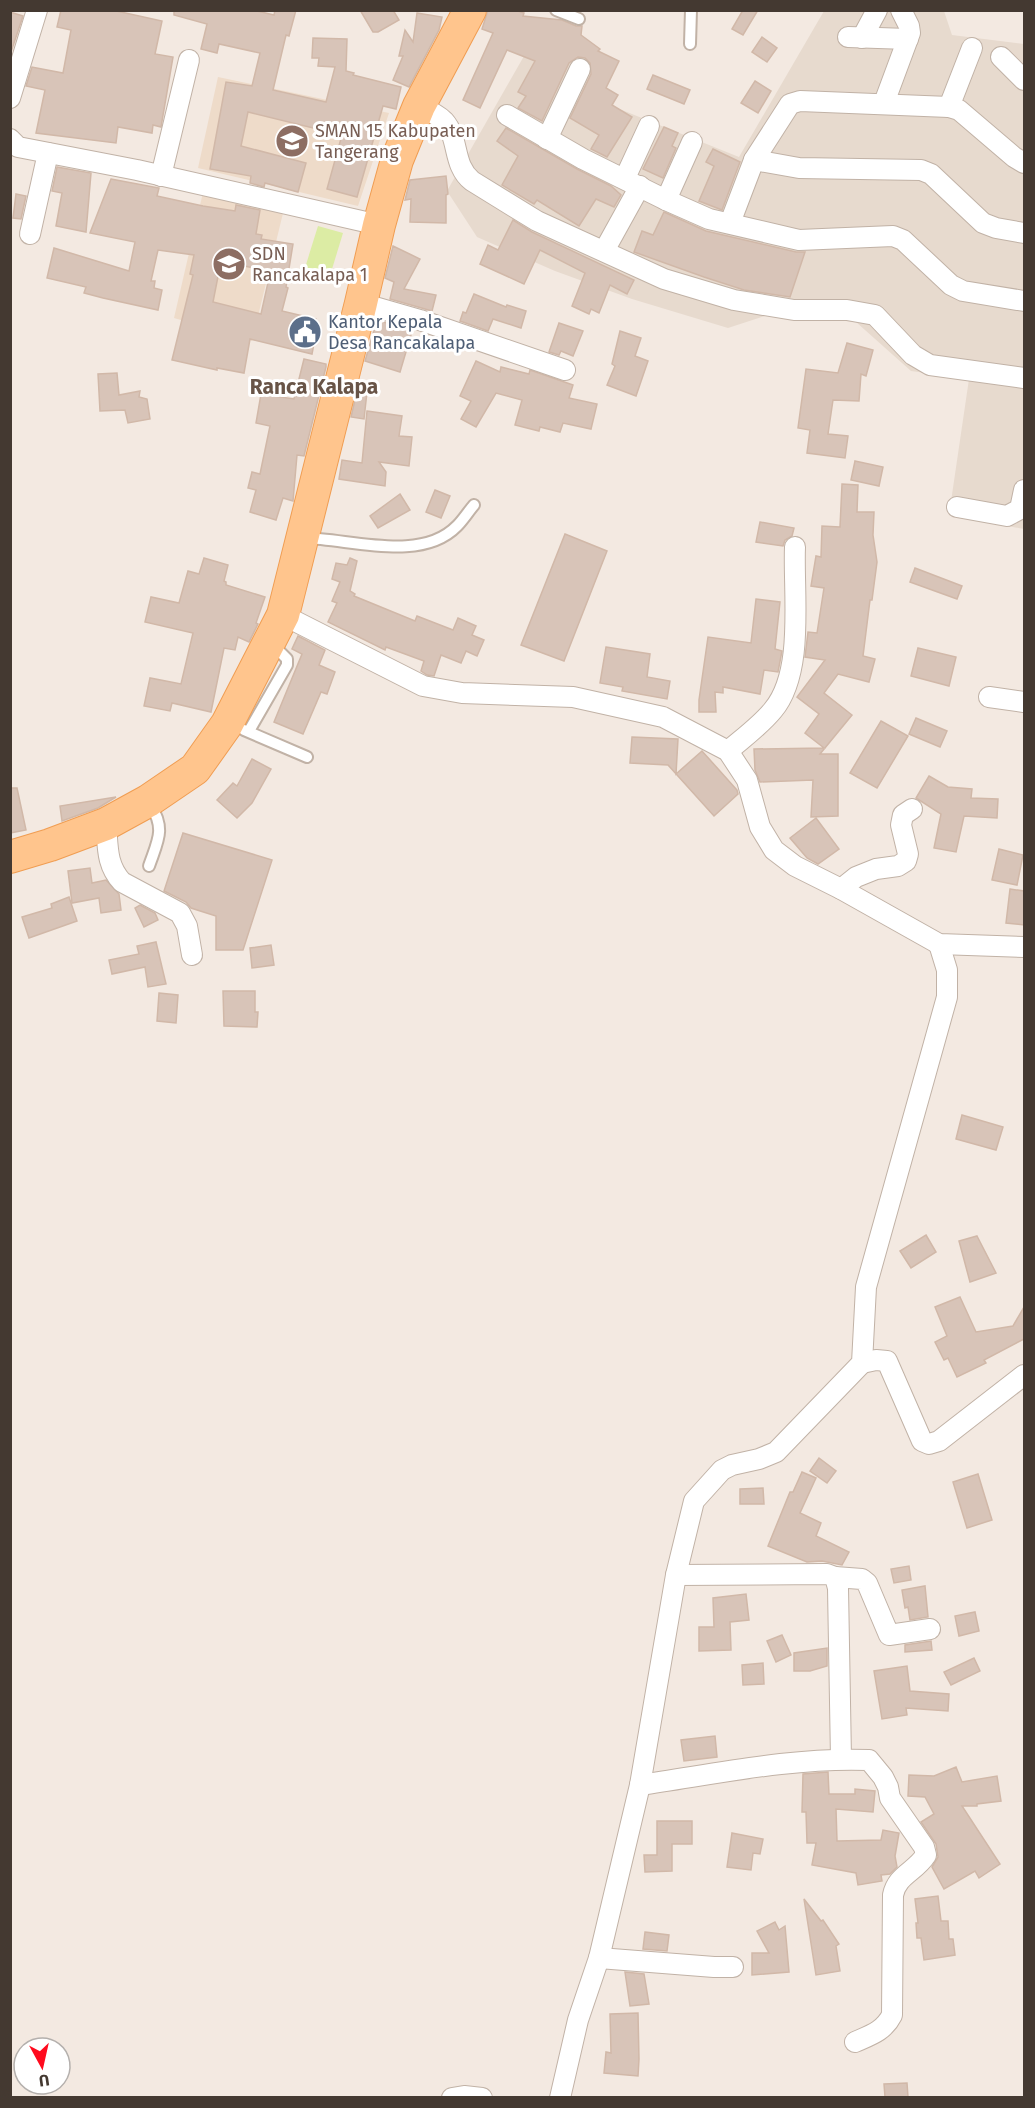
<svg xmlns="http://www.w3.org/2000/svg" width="1035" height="2108" font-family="'Fira Sans',sans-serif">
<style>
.residential{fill:#e7dace}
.education{fill:#eedbc9}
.green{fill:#dceca4}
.building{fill:#d8c4b8;stroke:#d1b8a8;stroke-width:1.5;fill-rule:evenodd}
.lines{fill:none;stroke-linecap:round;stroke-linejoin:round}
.lane-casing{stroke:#c1b2a6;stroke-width:14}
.street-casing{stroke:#c1b2a6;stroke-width:22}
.primary-casing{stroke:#f09d52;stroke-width:34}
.lane{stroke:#fff;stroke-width:10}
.street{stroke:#fff;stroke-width:20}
.primary{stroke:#ffc58d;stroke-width:32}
.labels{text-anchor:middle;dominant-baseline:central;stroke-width:6;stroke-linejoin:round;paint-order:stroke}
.education-label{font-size:18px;fill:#785e54;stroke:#fff;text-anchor:start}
.service-label{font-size:18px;fill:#4e5e75;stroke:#fff;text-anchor:start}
.quarter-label{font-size:21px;font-weight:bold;fill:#685447;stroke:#fff}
</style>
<rect width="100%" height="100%" fill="#f3e9e1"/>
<!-- residential -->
<path class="residential" d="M824,11h120l8,24 72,9v485l-75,-14 20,-136 -58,-8 -55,-49 -85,-8 -43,14 -96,-29 -77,-28 -78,-34 -30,-46 85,-149 44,7 17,17 14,38 132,53z"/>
<!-- education -->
<g class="education">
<path d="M218,77l171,36 -31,93 -160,-38z"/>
<path d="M204,188l80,21 -32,132 -78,-23z"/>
</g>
<!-- green -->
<path class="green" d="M318,226l25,7 -14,46 -25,-8z"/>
<!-- building -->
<g class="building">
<path d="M61,10h51l50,11 -7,33 18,3 -12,70 -8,-2 -1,8 -34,-6 -2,16 -80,-10 9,-43 -19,-4 6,-19 31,6 8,-43 -14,-3z"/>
<path d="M174,10h79l21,5 1,-5h21l-7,26 -3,-1 -13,55 53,12 9,-35 -17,-1 1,-8h-7l1,-20 34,1 -1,32 8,2 -1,2 48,12 -5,22 -13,-3 -26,91 -30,-8 15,-54 -94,-23 -7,34 65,17 -8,29 -33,-9 -1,4 -14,-4 1,-7 -41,-7 16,-87 26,4 8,-33 -41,-9 -2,9 -16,-4 6,-25 -33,-9z"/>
<path d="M360,10h33l6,10 -21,12h-5z"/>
<path d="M488,10h27l9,3 -1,3 39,4 14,6h6l-1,9 19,14 -2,2 21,10 -13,27 12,7 -6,10 20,12 -25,40 -16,-8 8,-14 -29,-17 21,-44 -1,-11 -5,-5 -7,-1 -9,6 -27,58 -24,-13 8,-12 -8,-4 17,-31 -28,-11 -27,58 -17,-8 30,-67 -11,-4z"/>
<path d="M743,10h15l-15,25 -11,-6z"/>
<path d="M10,12l13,4 -13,39z"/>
<path d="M417,13l25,4 -3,13 -30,57 -16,-7 10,-24h-4l6,-26 8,12z"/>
<path d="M762,37l15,11 -10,14 -15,-10z"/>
<path d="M653,75l37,15 -6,14 -37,-15z"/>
<path d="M755,81l16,10 -13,22 -17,-10z"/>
<path d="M664,127l14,6 -6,13 4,2 -13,30 -20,-9z"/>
<path d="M506,128l71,41 34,17 10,9 -7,12 -18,-8 -17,27 -42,-26 -3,4 -32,-19 16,-29 -21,-15z"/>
<path d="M713,149l27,13 -18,48 -23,-9 15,-35 -8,-4z"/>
<path d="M57,167l34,6 -5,59 -30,-6 6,-33 -10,-2z"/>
<path d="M446,176l2,18 -2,1v28l-36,-1 1,-23 -6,1 5,-20z"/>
<path d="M111,179l48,9 -2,8 46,10 32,5 1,-6 24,5 -4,24 6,1 -1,4 32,5 -7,43 2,1 -6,23 34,8 -2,9h3l-5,26 -62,-15 -6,34 -27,-5v2l-45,-10 21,-85 -3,-1 4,-19 -36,-5 -7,31h4l-1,7 8,2 -4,20 -55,-12 -19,-5 2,-6 -39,-9 7,-30 75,23 6,-29 -45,-9zM221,261l42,9 -1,7 7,1 -8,36 -48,-12z"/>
<path d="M16,194l10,2 -5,23 -8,-1z"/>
<path d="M664,212l42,19 90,21h9l-15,45 -46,-7 -40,-13 -70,-25 8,-21 11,4z"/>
<path d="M513,220l19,12 102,48 -7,14 -17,-9 -11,28 -8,-4 -2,5 -17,-8 13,-33 -45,-23 -16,34 -44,-20 8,-19 10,5z"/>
<path d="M393,246l27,13 -16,30 32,6 -4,16 -42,-12 4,-17 -9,-4z"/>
<path d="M474,294l32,13 1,-2 19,6 -5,17 -28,-9 -5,12 -28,-10 3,-9 3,1z"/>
<path d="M377,320l32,10 -1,4 3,1 -11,37 -35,-11z"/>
<path d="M559,323l24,8 -10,25 -12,-5 -2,4 -10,-3z"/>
<path d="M620,331l21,7 -6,18 13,5 -12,35 -29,-11 8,-19 -3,-2z"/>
<path d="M847,343l26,7 -7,26 -5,-2 -2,27 -26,-1 -5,34 20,2 -3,22 -38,-5 3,-23 -12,-2 8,-59 32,4z"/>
<path d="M304,359l22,5v3l-22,89 -7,-1 -4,46 -10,-3 -7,22 -26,-8 6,-22 -8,-2 4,-16 8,2 10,-48 -14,-3 5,-29 33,5z"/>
<path d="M476,361l24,11 1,-5 28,7 1,-4 43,15 -4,13 28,6 -6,25 -28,-6 -3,9 -20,-5 -1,4 -24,-6 7,-25 -26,-7 -20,34 -15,-8 10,-18 -11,-5z"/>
<path d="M117,373l2,22 21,-4 -1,6 8,2 3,20 -22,4 -3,-13 -25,1 -2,-37z"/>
<path d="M357,391l10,1 -3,27 -13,-2z"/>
<path d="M367,411l35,5 -3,20 13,1 -3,29 -30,-4 7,10 -1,14 -46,-7 3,-19 20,3z"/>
<path d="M855,461l28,6 -4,19 -28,-6z"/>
<path d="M842,484l16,1 -1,27h17l-1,23 4,27 -5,38h-2l-7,56 12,3 -6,23 -31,-8 -14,19 28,22 -32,39h18v62l-27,1 2,-37 -53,2 -5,-12 -1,-21 70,-1 -19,-15 14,-19 -22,-17 28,-37 -20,-3 3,-25 9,1 7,-45 -13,-2 5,-30 5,1 1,-31 18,1z"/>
<path d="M435,490l15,6 -9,22 -15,-6z"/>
<path d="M400,494l10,16 -32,18 -8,-12z"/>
<path d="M760,522l34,6 -2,8 -7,4 -2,6 -27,-4z"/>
<path d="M565,534l42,17 -43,110 -43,-16z"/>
<path d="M204,558l24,7 -4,16 2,1v3l39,12 -9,26 2,1 -9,18 -11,-5 -3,13 -11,-2 -13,64 -39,-9 -2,8 -26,-5 6,-28 31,6 12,-51 -48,-11 6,-25 28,6 9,-32 11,3z"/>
<path d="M350,558l7,3 -7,30 5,3 -1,2 61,25 2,-5 36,14 5,-12 18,8 -4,9 12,5 -7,16 -11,-5 -5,12 -20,-8 -7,21 -7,-1 -6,-4 3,-10 -38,-14 -1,3 -57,-28 9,-19 -5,-2 8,-19 -8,-3 4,-16 11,2z"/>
<path d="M915,568l47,18 -5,13 -47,-17z"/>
<path d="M756,599l24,3 -5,47 7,2 -4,21 -14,-2 -4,24 -37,-7v6l-8,-1 1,20h-17v-12l9,-63 43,6z"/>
<path d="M298,636l27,14 -6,15 16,7 -8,22 -6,-2 -18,42 -29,-12 28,-68 -10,-5z"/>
<path d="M606,647l44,7 -3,23 23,4 -3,18 -45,-8 1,-4 -23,-4z"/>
<path d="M918,648l38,9 -7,29 -38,-10z"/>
<path d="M916,718l31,13 -7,16 -31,-13z"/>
<path d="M881,721l27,15 -31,52 -27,-15z"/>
<path d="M632,737l46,2 -2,35 26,-23 35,39 1,4 -24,22 -46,-51 -38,-2z"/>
<path d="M252,759l19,10 -19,34 -15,15 -20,-18 16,-17 4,3z"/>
<path d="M929,776l19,11 24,2 -1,9 27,1 -1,19 -33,-2 -8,36 -22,-4 7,-34 -25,-16z"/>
<path d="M10,788h7l9,42 -16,3z"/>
<path d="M116,797l-18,11 -36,13 -2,-15z"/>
<path d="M816,818l23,31 -21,15 -11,-6 -17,-20z"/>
<path d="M183,833l89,27 -29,90h-27v-34l-25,-8 -5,-6 -22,-11z"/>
<path d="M999,849l24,6 -6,30 -25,-5z"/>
<path d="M90,868l2,15 14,-3 13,14 2,16 -20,3 -2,-15 -27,5 -4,-32z"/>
<path d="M1010,889l14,2v34l-18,-2z"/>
<path d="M69,897l8,24 -48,17 -7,-21 30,-9 -1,-4z"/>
<path d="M140,905l15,8 3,7 -14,7 -9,-19z"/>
<path d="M156,942l10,42 -18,3 -3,-20 -33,7 -3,-14 30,-6 -2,-8z"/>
<path d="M271,945l3,20 -22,3 -2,-20z"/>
<path d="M223,991h32v21h3l-1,15 -33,-1z"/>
<path d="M159,993l19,2 -2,28 -19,-2z"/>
<path d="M962,1115l41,12 -7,23 -40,-11z"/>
<path d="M926,1235l10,17 -25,16 -11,-17z"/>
<path d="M977,1236l19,37 -26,9 -11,-41z"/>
<path d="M960,1297l16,35 37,-6 11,-19v32l-40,21 2,3 -29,14 -9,-19 -4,2 -9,-18 12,-6 -12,-29z"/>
<path d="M819,1458l17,13 -9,12 -17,-12z"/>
<path d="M802,1472l14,6 -16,35 21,10 -5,13 33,16 -7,13 -20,-4 -15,1 -39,-16 22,-54h3z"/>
<path d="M978,1474l14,46 -25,8 -14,-46z"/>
<path d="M763,1488l1,16h-24v-15z"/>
<path d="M909,1566l2,14 -17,3 -3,-14z"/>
<path d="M925,1586l3,31 -18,3 -2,-13 -3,1 -3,-18z"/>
<path d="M746,1594l3,26 -19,2 1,28 -32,1v-24h15l-1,-29z"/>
<path d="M975,1612l4,19 -20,5 -4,-20z"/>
<path d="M782,1635l9,20 -15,7 -9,-21z"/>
<path d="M931,1641l1,9 -27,2v-7z"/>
<path d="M827,1648v18l-17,5h-16v-18z"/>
<path d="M974,1658l6,13 -29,14 -7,-13z"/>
<path d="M763,1663l1,21 -21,1 -1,-20z"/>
<path d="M907,1666l3,25 39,3 -1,17 -42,-3 1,7 -25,4 -8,-48z"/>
<path d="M715,1736l2,21 -33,4 -3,-21z"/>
<path d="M956,1767l6,15 35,-6 4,25 -24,3v2h-15l38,58 -21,14 -4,-7 -31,18 -12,-22 6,-10 -2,-13 -15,-22 13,-8 -9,-17 -17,-1 1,-21 25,1z"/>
<path d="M828,1772l1,22h26v-5l20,2 -2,21 -37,-3 1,32 44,-1 2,-10 16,3 -4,23 2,11 -7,7 -9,1 1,6 -24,4 -2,-12 -44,-8 4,-22h-9l-1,-31h-4l1,-38z"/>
<path d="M657,1821h35v23h-20v27l-27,1 -1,-17h13z"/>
<path d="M732,1833l31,6 -3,15 -7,-1 -2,17 -24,-3z"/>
<path d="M938,1896l3,25h7l1,18h4l2,16 -31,5 -3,-22h-4l-1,-15h2l-3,-24z"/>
<path d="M804,1899l17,22 2,-1 16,24 -3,2 4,25 -24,4z"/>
<path d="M775,1922l4,8 6,-4 4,46 -37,3v-22h17l-12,-22z"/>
<path d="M645,1932l24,3 -2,16 -24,-2z"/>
<path d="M625,1972l19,2 5,30 -19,2z"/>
<path d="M638,2013l1,46 -1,17 -34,-3 2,-21 5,1 -1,-39z"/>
<path d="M907,2083l1,14h-23l-1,-13z"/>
</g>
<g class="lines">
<defs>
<g id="lane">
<path d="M556,10l23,9"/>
<path d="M690,44l1,-34"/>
<path d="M305,538c46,1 116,25 152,-12 6,-6 11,-14 17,-21"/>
<path d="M244,730l63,27"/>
<path d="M249,731l38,-66v-6l-16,-16"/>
<path d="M149,866c9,-26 17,-37 1,-62"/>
</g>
<g id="street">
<path d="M848,37l60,2"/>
<path d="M862,38l15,-28"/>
<path d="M1001,57l23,23"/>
<path d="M10,98l27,-88"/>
<path d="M884,103l26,-70 -1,-7 -8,-16"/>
<path d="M419,106c9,4 18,8 25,15 16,18 8,44 28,60l65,40 127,58 70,21 60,10h53l28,5 38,40 17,10 94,13"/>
<path d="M949,107l23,-59"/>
<path d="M507,115l76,44 83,41 43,19 90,21 94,-4 10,4 48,45 12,6 61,10"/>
<path d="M10,139l8,8 119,23 242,55"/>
<path d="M547,139l33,-70"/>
<path d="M754,160l45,8 122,2 10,4 52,49 13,5 28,5"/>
<path d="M161,176l28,-116"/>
<path d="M625,178l24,-52"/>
<path d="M666,200l26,-58"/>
<path d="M730,223l24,-63 36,-56 10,-3 149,6 10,3 55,47 10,6"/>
<path d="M30,234l18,-81"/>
<path d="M604,251l36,-65"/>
<path d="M361,303l59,17 145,50"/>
<path d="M957,507l50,9 13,-7 4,-19"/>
<path d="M283,615l140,71 39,7 111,4 90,20 65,34 19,29 13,47 14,23 21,16 46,23 98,55 85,3"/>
<path d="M989,697l35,5"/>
<path d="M728,751c15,-13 33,-26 45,-41 32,-38 20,-117 22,-163"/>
<path d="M106,824c2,22 0,41 16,58l58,31 7,13 5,29"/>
<path d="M841,889l15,-12 20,-8 22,-3 8,-5 2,-7 -7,-29 2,-10 9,-6"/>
<path d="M862,1363l14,-3 11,1 35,80 7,3 10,-3 85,-66"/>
<path d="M676,1575l151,-1 8,3 3,11 3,171"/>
<path d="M835,1577l27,2 5,4 22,52 41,-6"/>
<path d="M640,1785c76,-11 153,-28 229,-25l14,17 5,10 2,11 34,49 2,8c-11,17 -29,20 -33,40l-1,120c-8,16 -21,20 -37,27"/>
<path d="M599,1958l115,9h19"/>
<path d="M452,2098l12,-2 18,2"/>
<path d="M560,2098l18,-78 21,-62 41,-173 36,-210 18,-74 28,-31 10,-5 27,-6 17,-7 86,-89 4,-76 81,-290v-27l-8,-26"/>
</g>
<path id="primary" d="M10,857l40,-12 56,-21 42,-23 47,-32 32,-45 56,-109 78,-312 18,-78 18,-65 22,-54 51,-96"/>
</defs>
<!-- lane casing -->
<use href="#lane" class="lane-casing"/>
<!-- street casing -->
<use href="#street" class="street-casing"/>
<!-- primary casing -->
<use href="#primary" class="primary-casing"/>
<!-- lane -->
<use href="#lane" class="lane"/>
<!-- street -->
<use href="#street" class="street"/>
<!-- primary -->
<use href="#primary" class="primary"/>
</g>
<!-- icons -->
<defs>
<symbol id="school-disc" viewBox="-11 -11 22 22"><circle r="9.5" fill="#8d6e63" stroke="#fff"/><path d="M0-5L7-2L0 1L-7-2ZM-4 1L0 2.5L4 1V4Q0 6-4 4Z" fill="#fff"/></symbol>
<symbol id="civic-disc" viewBox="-11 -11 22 22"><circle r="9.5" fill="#5c6f8a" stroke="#fff"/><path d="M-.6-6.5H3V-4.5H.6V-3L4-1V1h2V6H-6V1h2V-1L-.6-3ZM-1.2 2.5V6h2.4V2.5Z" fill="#fff"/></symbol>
</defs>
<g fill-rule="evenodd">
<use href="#school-disc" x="273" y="122" width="38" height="38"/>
<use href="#school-disc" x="210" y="245" width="38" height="38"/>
<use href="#civic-disc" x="286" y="313" width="38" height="38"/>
</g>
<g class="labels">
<!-- education labels -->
<g class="education-label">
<text x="315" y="131">SMAN 15 Kabupaten<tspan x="315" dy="21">Tangerang</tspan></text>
<text x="252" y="254">SDN<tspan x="252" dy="21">Rancakalapa 1</tspan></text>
</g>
<!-- service labels -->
<g class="service-label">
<text x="328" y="322">Kantor Kepala<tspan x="328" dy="21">Desa Rancakalapa</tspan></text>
</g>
<!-- quarter labels -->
<g class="quarter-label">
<text x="314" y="387">Ranca Kalapa</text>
</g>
</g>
<!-- border -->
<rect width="1035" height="2108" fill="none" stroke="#443931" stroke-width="24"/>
<!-- north arrow -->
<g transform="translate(42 2066) rotate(172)"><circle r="28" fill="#ffffff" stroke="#b4b0ad" stroke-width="1.5"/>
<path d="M0-4.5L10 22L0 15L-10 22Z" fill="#ff0b1e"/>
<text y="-9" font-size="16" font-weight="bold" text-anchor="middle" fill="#443931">U</text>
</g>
</svg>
